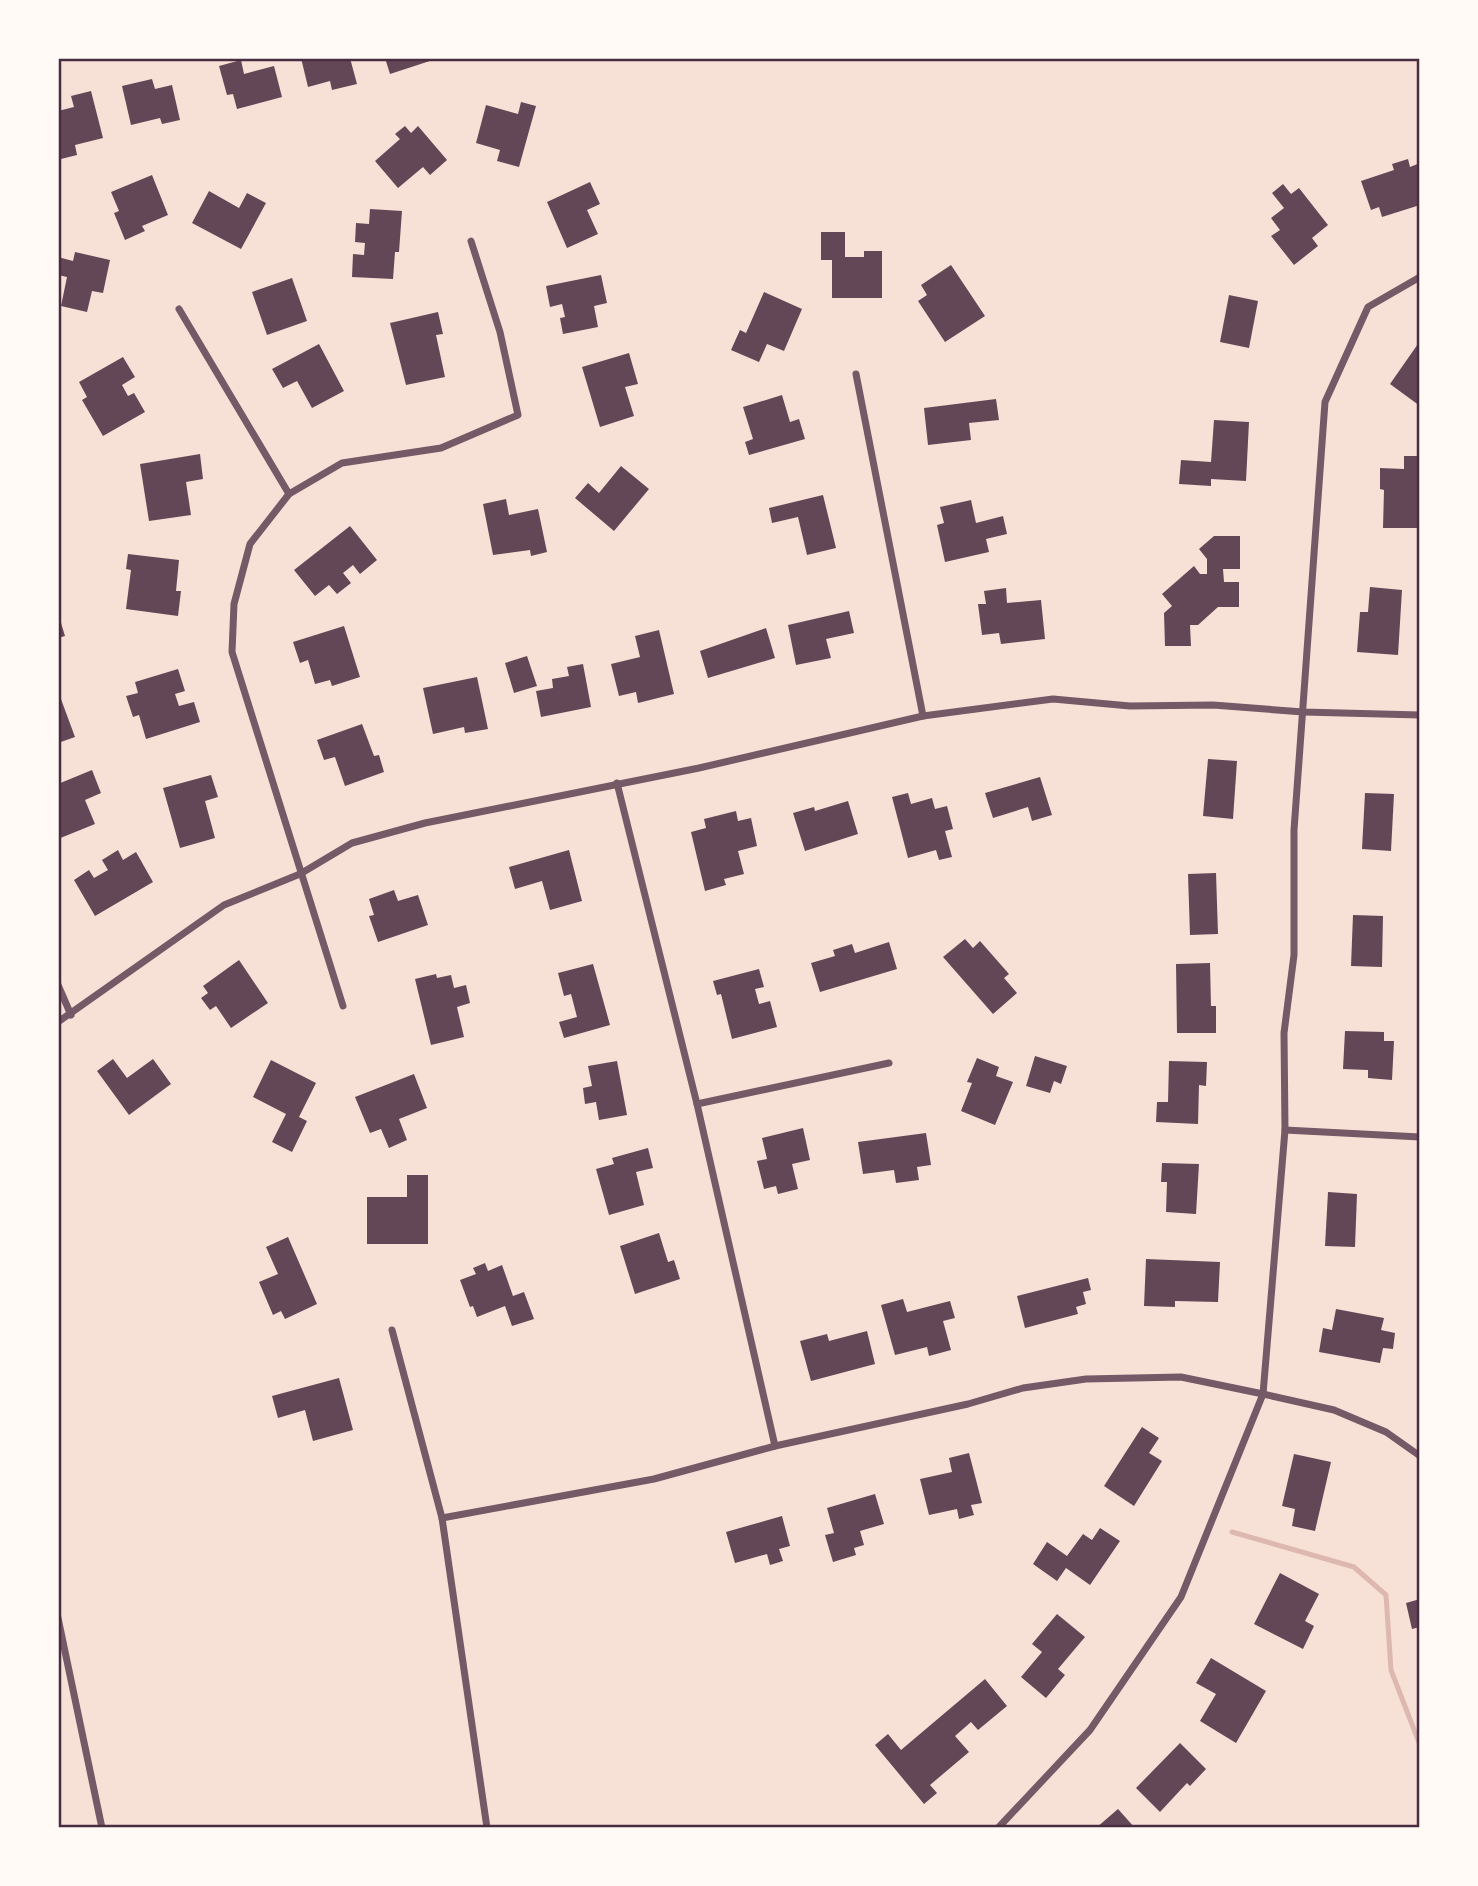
<svg xmlns="http://www.w3.org/2000/svg" width="1478" height="1886" font-family="'Varela Round',sans-serif">
<style>
.lines{fill:none;stroke-linecap:round;stroke-linejoin:round}
.stream{stroke:#dcb8b0;stroke-width:5}
.building{fill:#644757}
.minor{stroke:#755966;stroke-width:7}
.neatline{fill:none;stroke:#4a2c40;stroke-width:2.5}
</style>
<rect width="100%" height="100%" fill="#f7e1d7"/>
<g class="lines">
<!-- stream -->
<path class="stream" d="M1232,1532l122,35 32,28 5,75 29,75"/>
</g>
<!-- building -->
<g class="building">
<path d="M301,58h49l7,26 -25,6 -2,-9 -22,6z"/>
<path d="M385,58h54l-49,16z"/>
<path d="M241,60l3,14 30,-8 8,31 -45,12 -4,-15 -6,1 -8,-29z"/>
<path d="M152,79l3,10 17,-4 8,35 -18,4 -2,-6 -29,7 -9,-39z"/>
<path d="M91,91l12,47 -28,7 2,10 -16,4 -3,-9v-39l16,-4 -3,-11z"/>
<path d="M521,102l15,4 -17,61 -22,-6 3,-11 -24,-7 10,-38 32,9z"/>
<path d="M405,126l6,7 7,-7 29,34 -17,15 -7,-8 -25,21 -23,-27 25,-22 -5,-5z"/>
<path d="M1408,159l2,8 10,-4v42l-38,12 -3,-10 -8,3 -10,-29 33,-11 -2,-6z"/>
<path d="M152,175l16,40 -26,11 3,5 -20,9 -11,-27 5,-2 -8,-19z"/>
<path d="M590,182l10,22 -13,6 11,24 -31,14 -20,-46z"/>
<path d="M1283,184l8,10 8,-6 29,37 -16,13 6,8 -24,19 -23,-29 9,-6 -9,-12 13,-10 -12,-15z"/>
<path d="M209,191l30,17 8,-15 19,10 -25,46 -49,-26z"/>
<path d="M370,209l32,2 -3,41h-4l-2,27 -41,-2 1,-23 11,1 1,-12 -10,-1 1,-19 13,1z"/>
<path d="M821,232h24v25h19v-6h18v47h-50v-38h-11z"/>
<path d="M75,252l35,8 -7,33 -11,-2 -5,21 -26,-6 6,-29 -9,-2v-18l15,4z"/>
<path d="M951,265l34,51 -40,26 -27,-41 9,-6 -6,-10z"/>
<path d="M601,275l6,28 -13,3 4,21 -35,7 -3,-16 5,-1 -3,-13 -12,3 -4,-21z"/>
<path d="M292,278l15,43 -40,14 -15,-43z"/>
<path d="M764,292l38,17 -18,42 -17,-7 -8,18 -28,-12 9,-20 6,3z"/>
<path d="M1229,295l29,6 -9,47 -29,-6z"/>
<path d="M438,312l5,22 -7,1 9,42 -39,8 -16,-62z"/>
<path d="M1420,341v65l-30,-22z"/>
<path d="M319,344l25,47 -32,17 -15,-27 -14,7 -11,-19z"/>
<path d="M629,353l9,31 -13,3 9,29 -34,11 -18,-60z"/>
<path d="M123,357l12,20 -13,8 6,11 6,-3 11,19 -42,24 -21,-36 5,-3 -8,-15z"/>
<path d="M782,395l8,27 9,-3 6,20 -56,16 -4,-13 8,-3 -10,-32z"/>
<path d="M996,399l3,21 -30,3 2,17 -43,5 -4,-37z"/>
<path d="M1214,420l35,2 -3,59 -35,-2v7l-32,-2 2,-24 30,2z"/>
<path d="M200,454l3,25 -17,3 5,33 -42,6 -9,-57z"/>
<path d="M1404,456h16l-1,72h-36l1,-38 -4,-1v-21l24,1z"/>
<path d="M621,466l28,23 -35,42 -39,-33 13,-15 11,10z"/>
<path d="M823,495l13,53 -29,7 -9,-38 -26,6 -3,-15z"/>
<path d="M506,499l3,16 29,-6 9,43 -16,4 -1,-6 -37,5 -10,-51z"/>
<path d="M971,500l5,23 27,-7 4,18 -21,5 3,13 -44,10 -8,-37 7,-2 -4,-16z"/>
<path d="M350,526l27,34 -17,14 -7,-9 -10,8 8,10 -14,11 -8,-9 -14,11 -21,-26z"/>
<path d="M1214,536h26v33h-17l1,13h15v25h-21l-20,18h-8l1,21h-26l-1,-33 8,-7 -10,-12 32,-28 6,8h7v-15l-8,-10z"/>
<path d="M128,554l51,6 -3,31h5l-3,25 -52,-7 5,-39 -5,-1z"/>
<path d="M1370,587l32,3 -4,65 -41,-3 3,-40h8z"/>
<path d="M1006,588l1,15 34,-3 4,39 -44,5 -2,-11 -17,2 -4,-31h8l-2,-13z"/>
<path d="M849,611l5,22 -28,6 5,19 -35,7 -8,-40z"/>
<path d="M58,613l7,23 -7,2z"/>
<path d="M344,626l16,51 -28,9 -2,-6 -15,4 -7,-24 -8,3 -7,-21z"/>
<path d="M766,628l9,30 -67,20 -8,-27z"/>
<path d="M659,630l15,64 -36,9 -2,-11 -17,4 -8,-32 29,-7 -5,-21z"/>
<path d="M527,656l10,30 -23,7 -9,-30z"/>
<path d="M583,664l8,43 -50,10 -5,-26 17,-3 -1,-9 17,-3 -2,-9z"/>
<path d="M178,669l7,22 -10,3 4,12 15,-4 6,20 -54,17 -7,-24 -6,2 -7,-21 12,-3 -3,-11z"/>
<path d="M477,677l11,52 -23,4 -1,-6 -31,7 -10,-46z"/>
<path d="M58,691l17,46 -17,6z"/>
<path d="M362,724l12,32 5,-1 5,17 -39,14 -10,-29 -11,3 -7,-20z"/>
<path d="M1208,759l29,2 -4,58 -30,-3z"/>
<path d="M92,770l9,23 -16,7 10,24 -37,15v-55z"/>
<path d="M211,775l7,22 -13,4 10,37 -35,10 -17,-60z"/>
<path d="M1040,777l12,38 -20,6 -4,-14 -35,11 -8,-25z"/>
<path d="M908,793l3,11 21,-6 3,11 12,-3 6,23 -8,2 7,26 -13,3 -3,-10 -28,8 -16,-61z"/>
<path d="M1365,793l29,1 -3,57 -29,-2z"/>
<path d="M848,801l10,33 -53,17 -12,-38 21,-6 1,4z"/>
<path d="M736,811l2,10 13,-3 6,28 -19,5 6,23 -20,5 2,6 -21,6 -14,-59 15,-4 -2,-9z"/>
<path d="M118,850l5,10 13,-8 17,30 -58,34 -21,-36 15,-10 5,8 14,-8 -6,-10z"/>
<path d="M569,850l13,51 -32,9 -8,-29 -27,8 -6,-22z"/>
<path d="M1216,873l2,61 -28,1 -2,-61z"/>
<path d="M394,890l4,11 20,-6 10,30 -50,17 -9,-26 5,-1 -5,-16z"/>
<path d="M1353,915l30,1 -1,51 -31,-1z"/>
<path d="M965,939l8,9 7,-7 29,33 -5,4 13,15 -24,21 -50,-57z"/>
<path d="M889,942l8,27 -77,23 -9,-29 24,-7 -2,-6 19,-6 3,9z"/>
<path d="M239,960l29,43 -37,25 -15,-22 -6,4 -9,-12 7,-5 -5,-7z"/>
<path d="M1210,963l1,43h5v27h-39l-1,-69z"/>
<path d="M593,964l17,61 -46,13 -5,-16 18,-5 -6,-23 -7,2 -6,-23z"/>
<path d="M759,969l5,18 -9,2 4,15 11,-3 7,26 -45,12 -11,-45 -4,1 -4,-14z"/>
<path d="M436,974l1,4 14,-3 3,13 12,-3 4,18 -13,4 7,30 -33,8 -16,-66z"/>
<path d="M1345,1031l39,1v9h10l-2,39 -24,-2v-8l-25,-1z"/>
<path d="M1035,1056l32,10 -6,18 -7,-3 -4,12 -24,-7z"/>
<path d="M977,1058l22,9 -3,9 17,6 -18,43 -34,-14 11,-28 -5,-1z"/>
<path d="M113,1059l14,19 26,-19 18,25 -42,31 -32,-44z"/>
<path d="M271,1060l45,23 -17,34 8,4 -15,31 -20,-10 14,-28 -33,-17z"/>
<path d="M617,1061l10,54 -28,5 -3,-18 -11,2 -2,-16 9,-2 -4,-20z"/>
<path d="M1169,1061l38,1 -1,24 -7,-1 -1,39 -42,-2 1,-20h11z"/>
<path d="M414,1074l13,34 -28,11 8,21 -18,8 -8,-19 -11,4 -15,-36z"/>
<path d="M803,1128l7,32 -18,4 6,25 -20,5 -2,-8 -12,3 -7,-28 10,-2 -5,-21z"/>
<path d="M926,1133l5,32 -14,2 2,13 -23,3 -2,-13 -31,4 -5,-32z"/>
<path d="M648,1148l5,20 -17,4 8,33 -35,10 -13,-46 18,-5 -2,-6z"/>
<path d="M1162,1163l37,1 -3,50 -30,-2 1,-30h-6z"/>
<path d="M407,1175h21v69h-61v-47h40z"/>
<path d="M1328,1192l29,2 -2,53 -30,-1z"/>
<path d="M659,1233l9,29 6,-2 6,19 -45,15 -15,-48z"/>
<path d="M288,1237l29,67 -32,15 -4,-8 -8,4 -14,-33 19,-8 -12,-27z"/>
<path d="M1146,1259l74,3 -2,40 -43,-1v6l-31,-1z"/>
<path d="M485,1263l3,8 14,-6 11,31 11,-4 10,27 -22,7 -7,-20 -28,11 -4,-11 -3,1 -10,-27 16,-6 -3,-6z"/>
<path d="M1088,1278l3,12 -8,2 3,12 -10,3 2,7 -53,14 -8,-32z"/>
<path d="M903,1299l4,13 43,-11 5,17 -12,3 8,29 -22,6 -2,-9 -32,8 -14,-50z"/>
<path d="M1336,1309l48,9 -3,12 14,3 -2,16 -10,-1 -3,15 -61,-11 4,-24 9,2z"/>
<path d="M867,1331l8,33 -64,17 -11,-40 27,-7 2,7z"/>
<path d="M339,1378l14,52 -40,11 -8,-31 -27,8 -6,-22z"/>
<path d="M1142,1427l17,11 -10,15 13,8 -28,45 -30,-20z"/>
<path d="M969,1453l13,50 -11,2 3,10 -15,4 -2,-10 -28,6 -9,-36 32,-7 -3,-14z"/>
<path d="M1294,1454l37,8 -16,69 -23,-5 3,-17 -13,-3z"/>
<path d="M875,1494l9,30 -24,7 4,14 -10,3 2,7 -23,7 -8,-27 9,-2 -7,-25z"/>
<path d="M782,1516l8,30 -11,3 4,12 -13,4 -3,-11 -32,9 -9,-31z"/>
<path d="M1100,1528l20,13 -30,44 -24,-17 -9,13 -24,-17 14,-22 20,14 16,-22 9,6z"/>
<path d="M1280,1573l39,21 -14,27 9,5 -11,23 -49,-25z"/>
<path d="M1420,1599v28l-8,2 -6,-26z"/>
<path d="M1057,1614l28,23 -27,32 7,6 -19,23 -25,-21 21,-25 -10,-8z"/>
<path d="M1211,1658l55,33 -30,52 -36,-22 16,-27 -20,-11z"/>
<path d="M985,1679l22,27 -29,24 -7,-8 -16,14 14,16 -39,33 7,8 -13,11 -49,-59 13,-11 13,16z"/>
<path d="M1180,1743l26,26 -16,17 -3,-3 -27,29 -24,-24z"/>
<path d="M1118,1809l17,19h-39z"/>
</g>
<g class="lines">
<!-- minor -->
<g class="minor">
<path d="M179,309l110,185"/>
<path d="M856,374l67,342"/>
<path d="M617,783l80,321 78,342"/>
<path d="M58,985l13,30"/>
<path d="M343,1006l-111,-354 2,-48 16,-60 39,-50 53,-31 99,-15 77,-33 -18,-83 -29,-91"/>
<path d="M58,1022l166,-117 76,-31 52,-31 73,-20 274,-55 224,-52 130,-17 77,7 83,-1 90,7 117,3"/>
<path d="M697,1104l192,-41"/>
<path d="M1285,1130l135,7"/>
<path d="M392,1330l50,188 45,310"/>
<path d="M442,1518l212,-39 121,-33 193,-42 55,-16 63,-9 95,-2 82,17 71,16 52,22 34,24"/>
<path d="M58,1618l44,210"/>
<path d="M998,1828l92,-98 91,-133 82,-203 22,-264 -1,-97 10,-78v-125l31,-428 43,-95 52,-30"/>
</g>
</g>
<!-- border -->
<rect width="1478" height="1886" fill="none" stroke="#fffaf5" stroke-width="119"/>
<rect x="60" y="60" width="1358" height="1766" class="neatline"/>
</svg>
